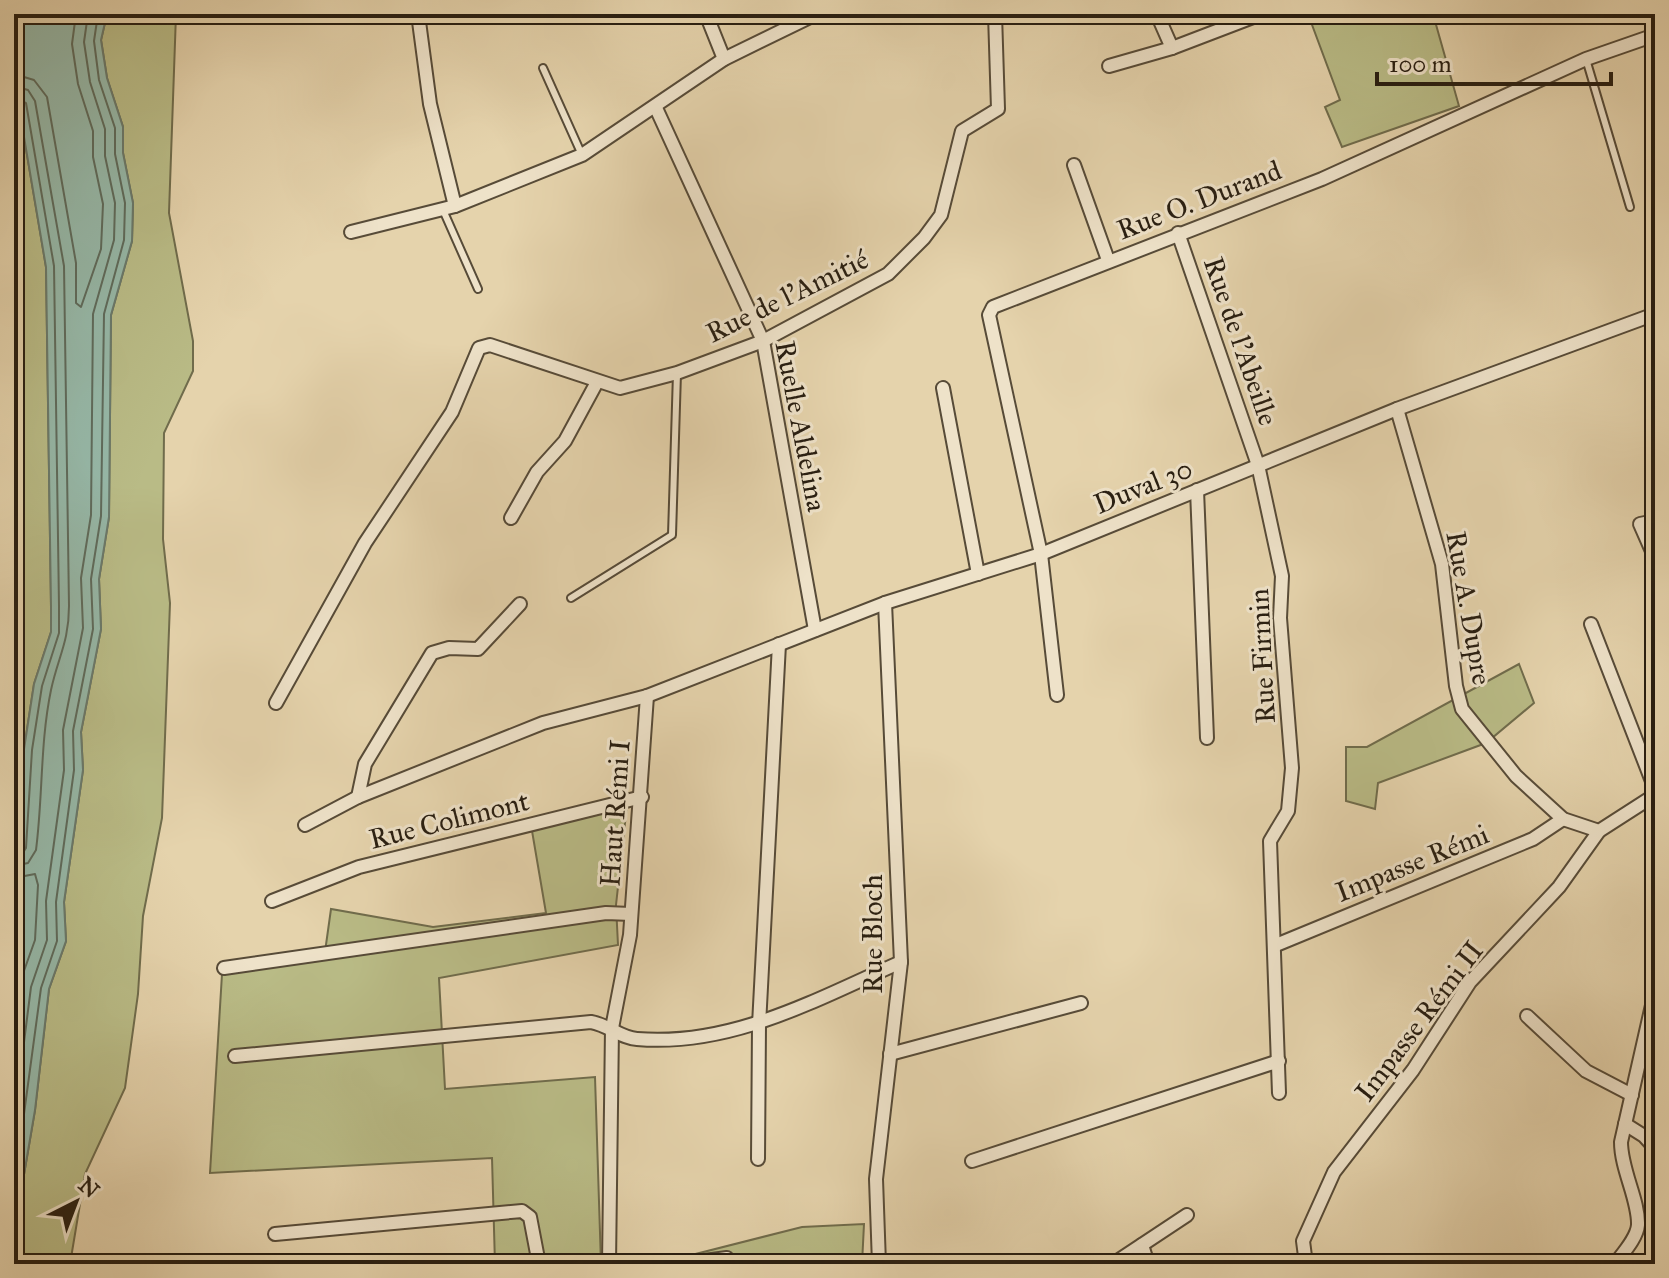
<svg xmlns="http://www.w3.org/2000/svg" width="1669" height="1278" font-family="'IM FELL Great Primer',serif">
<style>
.green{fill:#b9bb86;stroke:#706c4c;stroke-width:2}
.water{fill:#96b8a8;stroke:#6a7a6c;stroke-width:2}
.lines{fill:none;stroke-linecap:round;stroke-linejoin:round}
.shore{stroke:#5f6b5c;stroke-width:2}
.service-casing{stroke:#574b38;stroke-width:10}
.minor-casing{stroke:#574b38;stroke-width:16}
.service{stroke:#eee2c9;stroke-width:6}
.minor{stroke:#eee2c9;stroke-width:12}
.wall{fill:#c09378;stroke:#281e11;stroke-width:2}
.labels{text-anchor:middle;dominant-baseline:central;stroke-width:6;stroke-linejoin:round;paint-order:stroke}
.street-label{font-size:28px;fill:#281e11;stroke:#eee2c9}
</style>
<rect width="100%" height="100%" fill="#e5d3ac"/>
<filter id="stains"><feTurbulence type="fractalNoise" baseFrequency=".0025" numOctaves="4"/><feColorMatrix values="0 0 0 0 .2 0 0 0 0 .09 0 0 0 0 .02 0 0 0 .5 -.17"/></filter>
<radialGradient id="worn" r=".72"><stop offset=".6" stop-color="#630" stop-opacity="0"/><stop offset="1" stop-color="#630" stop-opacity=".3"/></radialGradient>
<!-- green -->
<g class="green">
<path d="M14,14h4l-3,70 31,183 5,339v26l-17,52 -10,65 -2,69 -8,51z"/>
<path d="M107,14h69l-7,199 24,128v30l-29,62 -1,106 7,64 -8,215 -19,98 -5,78 -13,94 -40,86 -15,90h-56v-31l21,-123 14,-121 17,-48 -2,-39 19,-132 -2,-38 20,-103 -2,-50 10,-62 2,-202 21,-74 1,-38 -10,-50v-26l-16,-49 -6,-38z"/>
<path d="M1308,14h125l26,92 -117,41 -17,-40 15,-7z"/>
<path d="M1519,664l15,39 -48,40 -108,40 -3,26 -29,-8v-54h21z"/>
<path d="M627,805l-11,100 2,40 -179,33 6,111 150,-12 6,187h-106l-3,-106 -282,15 12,-199 102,-15 7,-50 102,18 113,-14 -15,-88z"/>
<path d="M864,1224l-2,40h-206l146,-37z"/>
</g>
<!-- water -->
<path class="water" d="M18,14h89l-6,26 6,38 16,49v26l10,50 -1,38 -21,74 -2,202 -10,62 2,50 -20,103 2,38 -19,132 2,39 -17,48 -14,121 -21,123v-364l8,-51 2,-69 10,-65 17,-52v-26l-5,-339 -31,-183z"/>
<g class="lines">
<!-- shore -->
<g class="shore">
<path d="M14,74l20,6 13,17 29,166v40l5,4 20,-58 2,-45 -10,-47v-26l-15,-47 -6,-40 4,-30"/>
<path d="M14,86l14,4 7,11 29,165 5,340c0,36 -11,51 -18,84 -11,53 -8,106 -15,160l-8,13 -14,3"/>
<path d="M14,96l12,7 28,163 5,340v27l-17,53 -10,64 -6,98 -4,6 -8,2"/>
<path d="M14,878l21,-4 3,11 -3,55 -15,42 -6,42"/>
<path d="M14,1121l17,-134 16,-47 -1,-39 18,-131 -1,-40 20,-102 -2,-50 10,-63 2,-201 21,-74 1,-37 -10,-47v-27l-15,-47 -6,-40 4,-28"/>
<path d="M14,1188l27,-200 16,-47 -1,-39 18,-132 -1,-39 20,-102 -2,-50 10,-63 3,-202 20,-74 1,-37 -10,-49v-26l-16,-48 -5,-39 4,-27"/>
</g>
<defs>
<g id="service">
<path d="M1586,59l44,148"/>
<path d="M543,68l39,87"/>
<path d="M443,210l35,79"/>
<path d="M571,598l101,-63 5,-162"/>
</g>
<g id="minor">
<path d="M418,14l12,90 25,102 127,-51 142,-96 92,-45"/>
<path d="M706,14l18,45"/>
<path d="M1157,14l15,34"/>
<path d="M1109,66l63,-18 89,-34"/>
<path d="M656,108l107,233 52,289"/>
<path d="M1074,165l34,95"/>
<path d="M351,232l104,-26"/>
<path d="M1178,233l80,232 24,111 -2,42 12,150 -4,43 -18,30 9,252"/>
<path d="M943,388l35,186"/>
<path d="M1397,409l45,155 14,122 6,23 54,67 47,43 36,12 56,-36"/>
<path d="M1197,490l10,248"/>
<path d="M511,518l26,-46 28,-31 32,-59"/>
<path d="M1655,521l-15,3 15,34"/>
<path d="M1591,624l64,165"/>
<path d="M1057,695l-16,-141 -52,-239 4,-8 329,-128 264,-120 69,-24"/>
<path d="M276,703l89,-160 87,-131 27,-64 11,-3 130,43 57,-15 86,-32 125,-67 36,-36 17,-23 21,-84 36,-22 -3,-95"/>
<path d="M358,797l7,-33 67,-111 17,-5 29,1 42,-45"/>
<path d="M305,825l53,-28 185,-74 104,-27 238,-93 156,-49 356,-145 258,-95"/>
<path d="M272,901l87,-34 283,-70"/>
<path d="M1276,945l257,-106 30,-20"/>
<path d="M224,968l382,-55 25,1"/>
<path d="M1527,1016l59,55 46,24"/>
<path d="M890,1054l191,-51"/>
<path d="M235,1056l356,-34c18,3 29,16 46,17 95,8 180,-40 264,-77"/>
<path d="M1625,1124l19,12 11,12"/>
<path d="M758,1159l1,-134 20,-381"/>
<path d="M972,1161l307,-100"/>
<path d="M275,1234l247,-23 8,6 9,47"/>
<path d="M1142,1245l6,19"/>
<path d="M609,1264l3,-236 18,-93 17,-239"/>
<path d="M682,1264l45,-6"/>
<path d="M879,1264l-3,-85 25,-217 -16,-359"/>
<path d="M1113,1264l74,-49"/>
<path d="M1306,1264l-3,-23 31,-69 79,-102 57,-88 89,-95 40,-56"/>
<path d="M1615,1264c8,-11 22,-26 23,-39 1,-25 -17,-55 -17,-83l34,-150"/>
</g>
</defs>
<!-- service casing -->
<use href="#service" class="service-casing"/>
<!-- minor casing -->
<use href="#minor" class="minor-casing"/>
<!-- service -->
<use href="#service" class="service"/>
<!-- minor -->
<use href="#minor" class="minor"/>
</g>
<!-- wall -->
<path class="wall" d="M598,14h30l-24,9z"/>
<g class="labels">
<!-- street labels -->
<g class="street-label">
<text transform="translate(1199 200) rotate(-21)">Rue O. Durand</text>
<text transform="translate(787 296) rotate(-26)">Rue de l'Amitié</text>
<text transform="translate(1241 341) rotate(71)">Rue de l'Abeille</text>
<text transform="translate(801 426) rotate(79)">Ruelle Aldelina</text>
<text transform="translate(1143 486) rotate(-22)">Duval 30</text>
<text transform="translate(1469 608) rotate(80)">Rue A. Dupre</text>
<text transform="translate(1262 656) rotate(-93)">Rue Firmin</text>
<text transform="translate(615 813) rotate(-86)">Haut Rémi I</text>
<text transform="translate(449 820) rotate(-14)">Rue Colimont</text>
<text transform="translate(1412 863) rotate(-22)">Impasse Rémi</text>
<text transform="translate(872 934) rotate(-90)">Rue Bloch</text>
<text transform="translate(1419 1021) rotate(-53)">Impasse Rémi II</text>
</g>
</g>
<!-- margin -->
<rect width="1669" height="1278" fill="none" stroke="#e5d3ac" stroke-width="48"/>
<rect x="16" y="16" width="1637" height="1246" fill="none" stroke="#281e11" stroke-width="4"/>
<rect x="24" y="24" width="1621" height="1230" fill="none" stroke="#281e11" stroke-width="2"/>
<!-- north arrow -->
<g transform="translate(76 1202) rotate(42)" stroke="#eee2c9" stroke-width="6" paint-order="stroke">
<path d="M0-6L14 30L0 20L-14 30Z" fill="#281e11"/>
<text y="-12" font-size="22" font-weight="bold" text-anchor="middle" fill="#281e11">N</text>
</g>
<!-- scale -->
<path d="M1377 72v12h234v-12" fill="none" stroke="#281e11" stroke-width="4"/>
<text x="1389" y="72" font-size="24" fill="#281e11" stroke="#eee2c9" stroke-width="6" paint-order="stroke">100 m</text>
<rect width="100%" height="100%" filter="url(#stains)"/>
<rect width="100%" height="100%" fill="url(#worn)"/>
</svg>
